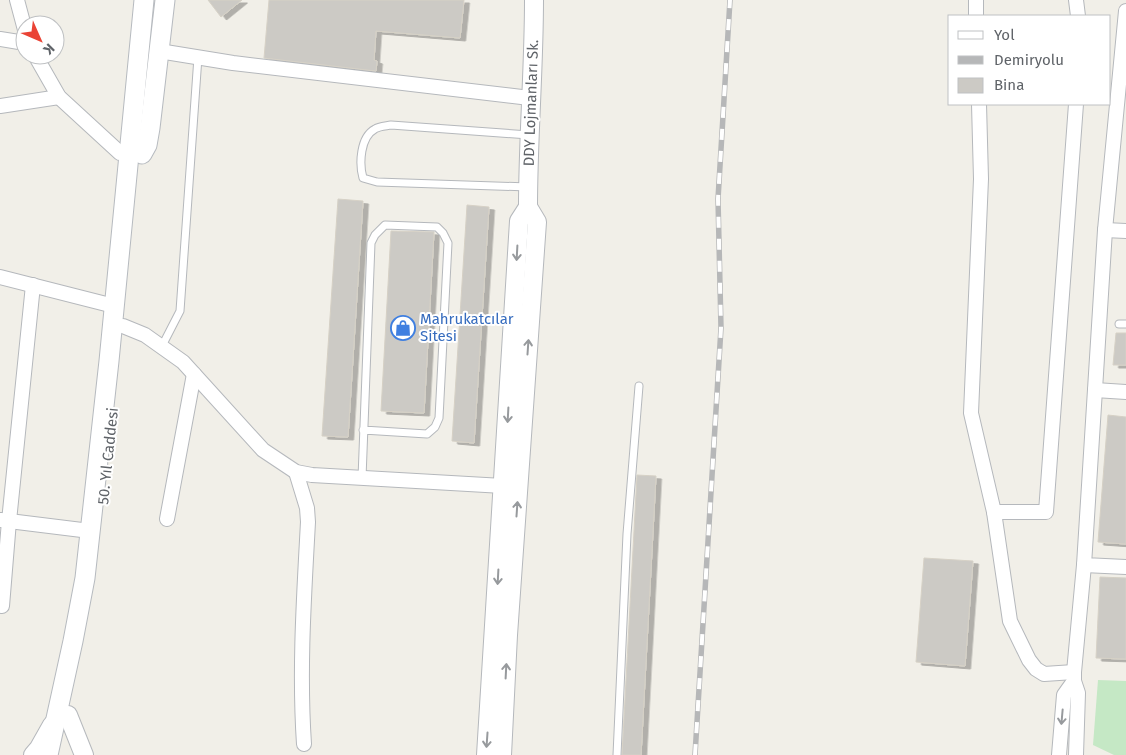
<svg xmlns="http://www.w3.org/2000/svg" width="1126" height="755" font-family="'Fira Sans',sans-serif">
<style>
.green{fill:#c5e8c5}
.building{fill:#cccac5;stroke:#d6d1c6;filter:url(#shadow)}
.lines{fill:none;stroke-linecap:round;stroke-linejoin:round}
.service-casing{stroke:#b5b8bc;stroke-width:9}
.minor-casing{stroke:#b5b8bc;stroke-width:16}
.tertiary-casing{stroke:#b5b8bc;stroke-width:20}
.secondary-casing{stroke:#b6babf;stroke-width:21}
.service{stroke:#fff;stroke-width:7}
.minor{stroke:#fff;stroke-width:14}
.tertiary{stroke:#fff;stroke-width:18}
.secondary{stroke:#fff;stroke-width:19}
.rail-casing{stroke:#b6b7b8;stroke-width:5.5}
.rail{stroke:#fff;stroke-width:4;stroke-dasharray:11;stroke-linecap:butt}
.oneway{stroke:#979a9d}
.labels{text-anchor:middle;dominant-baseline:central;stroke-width:4;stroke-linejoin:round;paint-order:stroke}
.street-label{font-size:15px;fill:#5f6368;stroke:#fff}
.shop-label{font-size:15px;fill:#366cbe;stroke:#fff;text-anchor:start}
</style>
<defs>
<filter id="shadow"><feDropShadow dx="5.5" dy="3" stdDeviation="0" flood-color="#0004"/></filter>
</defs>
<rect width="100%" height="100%" fill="#f1efe8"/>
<!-- green -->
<path class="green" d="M1098,680l28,1v74h-12l-21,-10z"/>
<!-- building -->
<g class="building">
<path d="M208,0h34l-21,17z"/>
<path d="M269,0h195l-4,38 -84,-7 -2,29 3,1 -1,10 -112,-13z"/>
<path d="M338,199l25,2 -15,236 -26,-1z"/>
<path d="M467,205l22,2 -15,236 -22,-2z"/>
<path d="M391,231l43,1 -10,181 -43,-2z"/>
<path d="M1116,333h10v32h-13z"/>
<path d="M1108,415l18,2v127l-28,-2z"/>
<path d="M637,475l19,1 -15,279h-19z"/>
<path d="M924,558l49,3 -8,105 -49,-4z"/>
<path d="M1100,577l26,1v81l-30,-1z"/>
</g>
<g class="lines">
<defs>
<g id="service">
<path d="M528,187l-151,-5 -14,-4c-4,-14 -3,-41 12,-49 4,-3 11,-3 16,-4l138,10"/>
<path d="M1119,324h7"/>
<path d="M162,346l18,-35 18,-254"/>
<path d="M362,478l9,-235 4,-8 10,-10 52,2 6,6 5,10 -9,175 -4,9 -8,7 -64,-4"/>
<path d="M617,755l10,-221 12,-148"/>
</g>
<g id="minor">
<path d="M17,0l8,30"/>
<path d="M976,0v16"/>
<path d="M1076,0l2,16"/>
<path d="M1126,11l-21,219 -21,335 42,2"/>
<path d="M0,39l25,4"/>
<path d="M159,51l74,12 297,35"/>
<path d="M35,55l24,42 61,56"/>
<path d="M979,104l2,75 -10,234 23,99 16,109 19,39 7,9 8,5 30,-2"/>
<path d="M0,106l59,-9"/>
<path d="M1105,230l21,1"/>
<path d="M0,277l114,29"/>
<path d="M123,326l22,9 38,27 80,88 33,22 16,3 191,11"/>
<path d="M1095,390l31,2"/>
<path d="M296,472l11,36 1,14c-4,74 -9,148 -4,222"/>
<path d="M994,512h52l30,-408"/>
<path d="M167,519l27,-145"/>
<path d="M1,520l89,11"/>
<path d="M2,606l7,-85 24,-236"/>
<path d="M1059,755l5,-60 10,-14"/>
<path d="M1076,755l2,-62 -4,-12v-9l10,-107"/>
</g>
<g id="tertiary">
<path d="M68,715l16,40"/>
<path d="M33,755l6,-7 13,-23"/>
<path d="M486,755l33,-534 9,-14"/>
<path d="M502,755l6,-120 29,-413 -9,-15c0,-69 6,-138 6,-207"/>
</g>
<g id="secondary">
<path d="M142,154l5,-9 3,-17 15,-128"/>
<path d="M48,755l25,-114 12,-63 24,-217 35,-361"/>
</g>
</defs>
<!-- service casing -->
<use href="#service" class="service-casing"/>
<!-- minor casing -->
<use href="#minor" class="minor-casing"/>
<!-- tertiary casing -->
<use href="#tertiary" class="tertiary-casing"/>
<!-- secondary casing -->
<use href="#secondary" class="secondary-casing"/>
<!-- service -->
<use href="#service" class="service"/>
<!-- minor -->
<use href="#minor" class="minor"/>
<!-- tertiary -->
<use href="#tertiary" class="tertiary"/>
<!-- secondary -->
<use href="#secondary" class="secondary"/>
<defs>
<path id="rail" d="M695,755l26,-427 -3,-129 12,-199"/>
</defs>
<!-- rail casing -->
<use href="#rail" class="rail-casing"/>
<!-- rail -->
<use href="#rail" class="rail"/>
</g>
<!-- one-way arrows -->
<defs><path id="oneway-shaft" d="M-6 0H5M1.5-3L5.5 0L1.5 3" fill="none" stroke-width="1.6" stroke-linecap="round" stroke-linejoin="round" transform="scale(1.25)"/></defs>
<g class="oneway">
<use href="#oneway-shaft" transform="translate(517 253) rotate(93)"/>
<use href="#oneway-shaft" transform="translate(528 347) rotate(-86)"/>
<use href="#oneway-shaft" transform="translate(508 415) rotate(93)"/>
<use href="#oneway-shaft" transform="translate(517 509) rotate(-86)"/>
<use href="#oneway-shaft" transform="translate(498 577) rotate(93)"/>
<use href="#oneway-shaft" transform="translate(506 671) rotate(-87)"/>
<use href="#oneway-shaft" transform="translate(1062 717) rotate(95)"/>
<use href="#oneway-shaft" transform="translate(487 740) rotate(94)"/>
</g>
<!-- icons -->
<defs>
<symbol id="shop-ring" viewBox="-11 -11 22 22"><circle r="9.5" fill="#fff" stroke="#3f7fe0" stroke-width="1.5"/><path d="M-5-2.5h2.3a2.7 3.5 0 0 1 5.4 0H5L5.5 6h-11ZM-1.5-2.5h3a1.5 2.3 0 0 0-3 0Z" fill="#3f7fe0"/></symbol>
</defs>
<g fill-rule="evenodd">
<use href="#shop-ring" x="389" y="314" width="28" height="28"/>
</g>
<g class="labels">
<!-- street labels -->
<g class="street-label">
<text transform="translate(531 103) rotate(-88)">DDY Lojmanları Sk.</text>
<text transform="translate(108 456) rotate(-84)">50. Yıl Caddesi</text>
</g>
<!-- shop labels -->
<g class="shop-label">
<text x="420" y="319">Mahrukatcılar<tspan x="420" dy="17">Sitesi</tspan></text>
</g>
</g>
<!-- legend -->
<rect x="948" y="15" width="162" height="90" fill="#ffffff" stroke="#bfc1c3"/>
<rect x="958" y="31" width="25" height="8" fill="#ffffff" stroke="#bfc1c3"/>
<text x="994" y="40" font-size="15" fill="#5f6368">Yol</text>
<rect x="958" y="56" width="25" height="8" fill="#b6b7b8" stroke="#bfc1c3"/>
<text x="994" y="65" font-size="15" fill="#5f6368">Demiryolu</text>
<rect x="958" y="78" width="25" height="15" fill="#cccac5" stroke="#bfc1c3"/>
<text x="994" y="90" font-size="15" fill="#5f6368">Bina</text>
<!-- north arrow -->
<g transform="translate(40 40) rotate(135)"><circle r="24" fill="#ffffff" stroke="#bfc1c3"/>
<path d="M0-4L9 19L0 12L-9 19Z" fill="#ea4335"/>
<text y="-8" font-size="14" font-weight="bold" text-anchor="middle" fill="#5f6368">K</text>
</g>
</svg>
